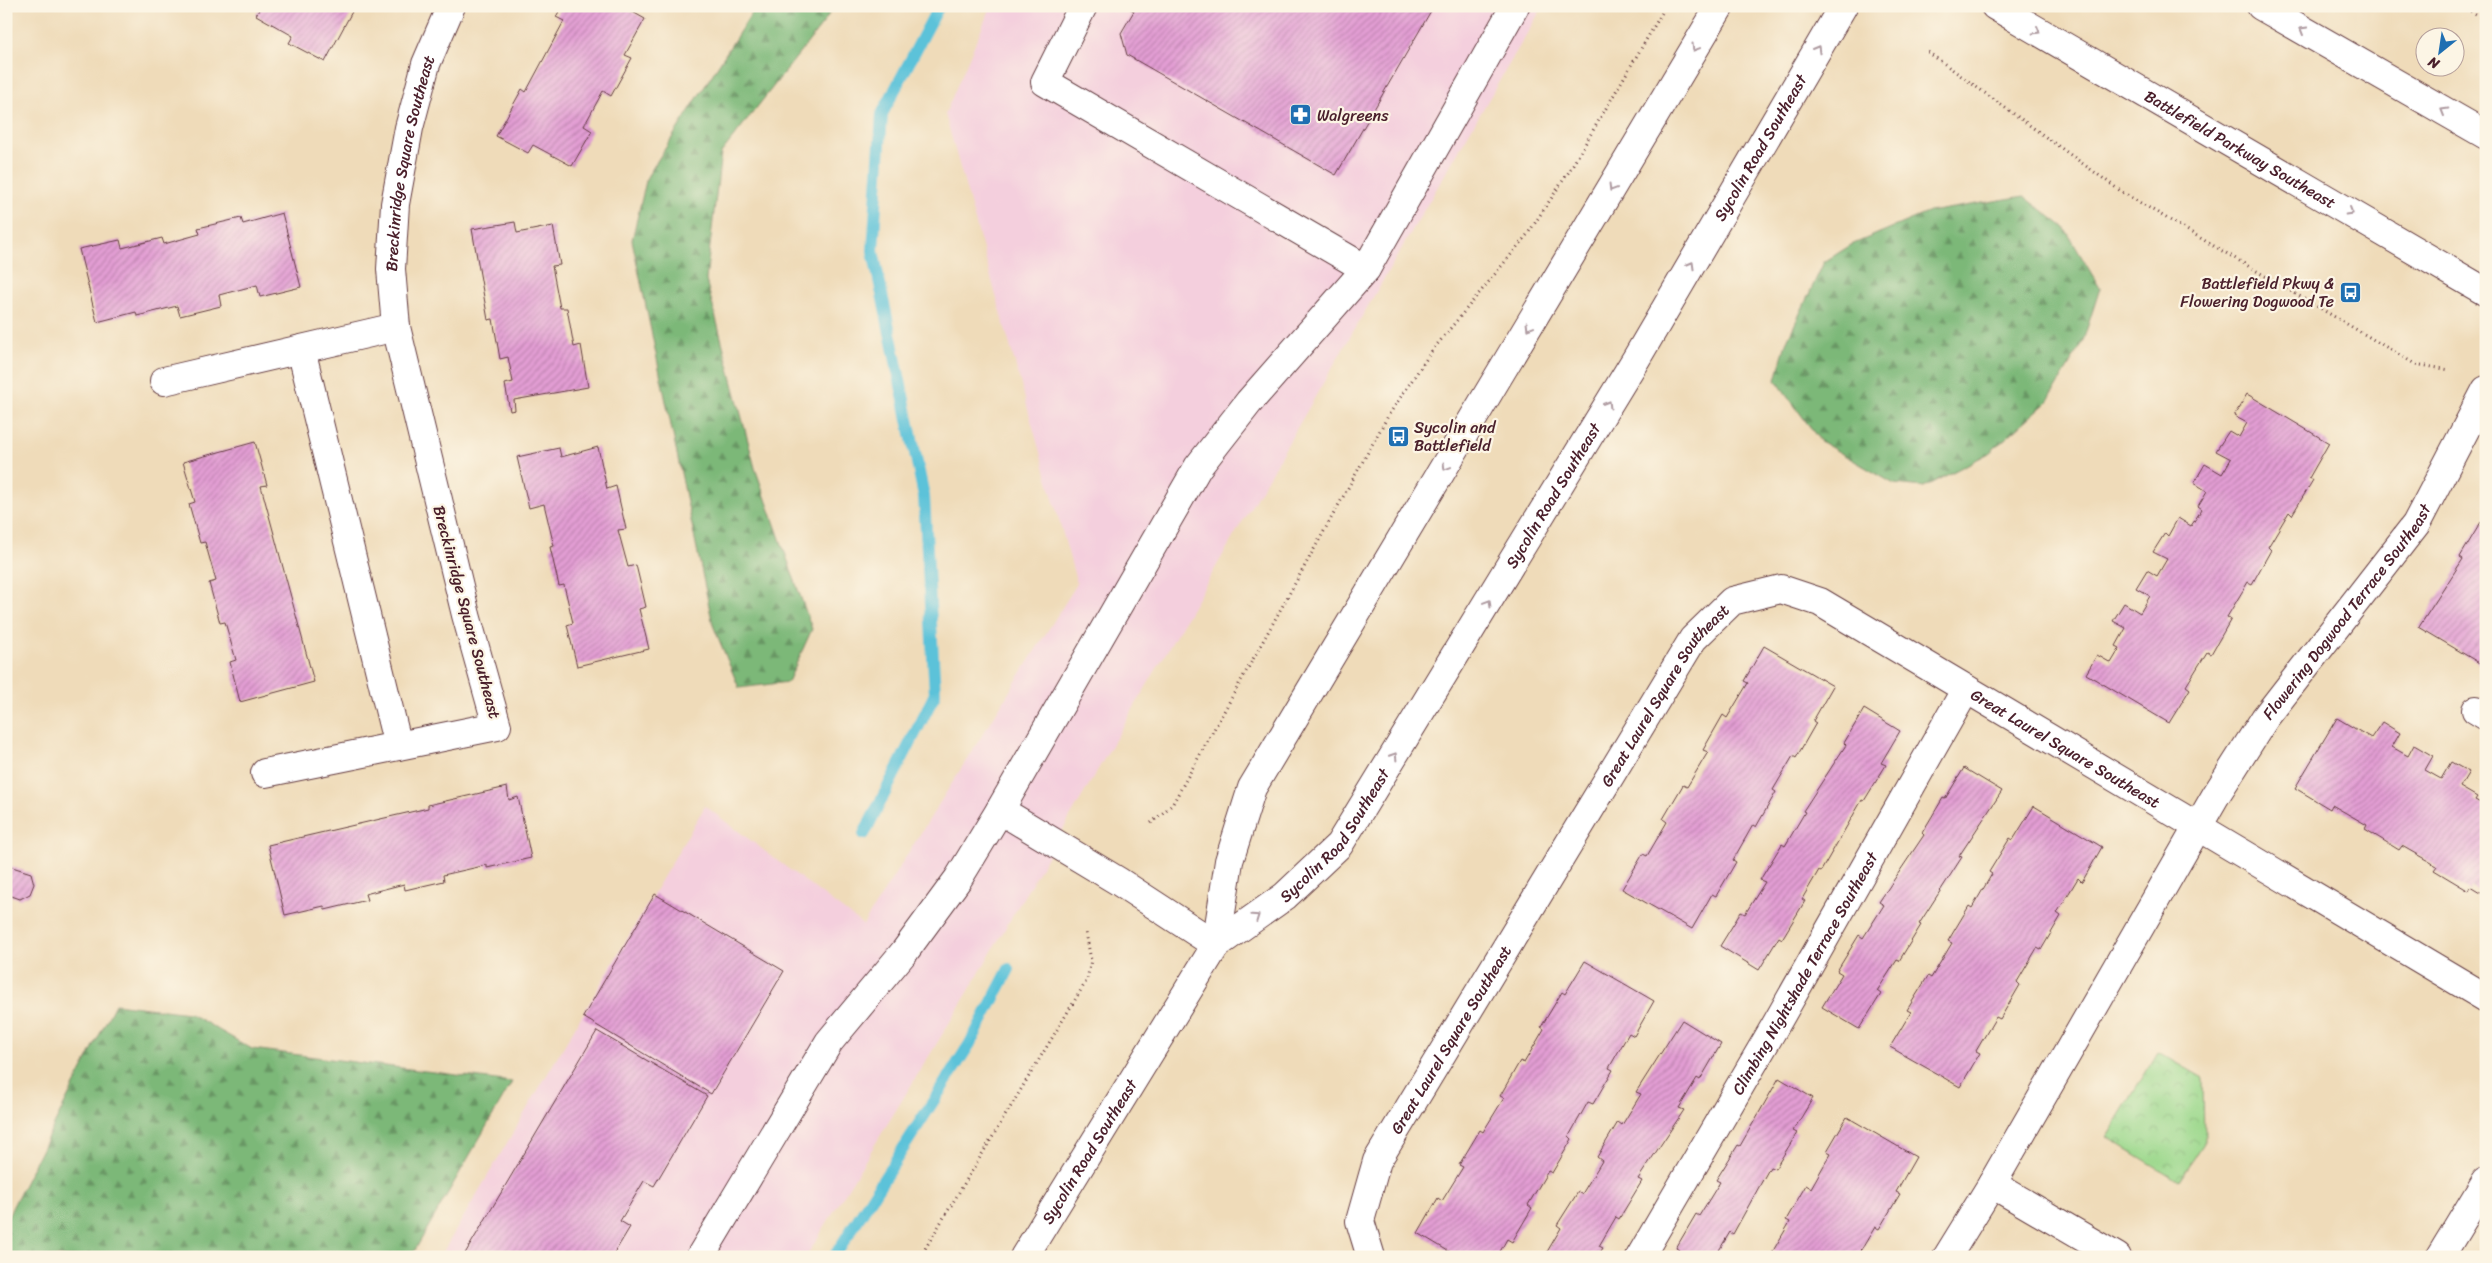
<svg xmlns="http://www.w3.org/2000/svg" width="2492" height="1263" font-family="Sriracha,sans-serif">
<style>
.built{fill:#f4cfdd}
.forest{fill:url(#forest-firs);stroke:#636c52}
.park{fill:url(#park-crowns);stroke:#727c5c}
.lines{fill:none;stroke-linecap:round;stroke-linejoin:round}
.stream{stroke:#5cc2d9;stroke-width:12}
.building{fill:url(#building-hatch)}
.minor-casing{stroke:#633b40;stroke-width:30}
.major-casing{stroke:#633b40;stroke-width:30}
.path{stroke:#633b40;stroke-width:3;stroke-dasharray:1 4;stroke-linecap:butt}
.minor{stroke:#fff;stroke-width:28}
.major{stroke:#fff;stroke-width:28}
.oneway{stroke:#ae9aa0}
.labels{text-anchor:middle;dominant-baseline:central;stroke-width:4.5;stroke-linejoin:round;paint-order:stroke}
.poi-label{font-size:16px;fill:#4a1f2b;stroke:#fcf5e5;text-anchor:start}
.street-label{font-size:16px;fill:#4a1f2b;stroke:#fcf5e5}
</style>
<defs>
<pattern id="forest-firs" width="22" height="20" patternUnits="userSpaceOnUse" patternTransform="scale(1.25)"><rect width="22" height="20" fill="#7cb878"/><path d="M5 1l3.5 6h-7zM16 11l3.5 6h-7z" fill="#689563"/></pattern>
<pattern id="park-crowns" width="20" height="18" patternUnits="userSpaceOnUse" patternTransform="scale(1.25)"><rect width="20" height="18" fill="#9bd88c"/><path d="M2 6a3 3 0 1 1 6 0M12 15a3 3 0 1 1 6 0" fill="none" stroke="#87b979"/></pattern>
<pattern id="building-hatch" width="6" height="6" patternUnits="userSpaceOnUse" patternTransform="scale(1.25)"><rect width="6" height="6" fill="#e39ed4"/><path d="M-1 1l2-2M0 6l6-6M5 7l2-2" fill="none" stroke="#ba80ac"/></pattern>
</defs>
<rect width="100%" height="100%" fill="#fcf5e5"/>
<filter id="ink" filterUnits="userSpaceOnUse"><feTurbulence type="fractalNoise" baseFrequency=".02" numOctaves="2"/><feDisplacementMap in="SourceGraphic" scale="10" xChannelSelector="R" yChannelSelector="G"/><feConvolveMatrix kernelMatrix="1 2 1 2 8 2 1 2 1" color-interpolation-filters="sRGB"/></filter>
<filter id="wash" filterUnits="userSpaceOnUse"><feTurbulence type="fractalNoise" baseFrequency=".0096" numOctaves="4" result="noise"/><feDisplacementMap in="SourceGraphic" scale="20" xChannelSelector="R" yChannelSelector="G"/><feGaussianBlur stdDeviation="1.12" result="paint"/><feColorMatrix in="noise" values="0 0 0 0 0 0 0 0 0 0 0 0 0 0 0 0 0 1.4 0 .05"/><feComposite in="paint" operator="in"/></filter>
<g filter="url(#wash)">
<rect width="100%" height="100%" fill="#efdbb9"/>
<!-- built -->
<path class="built" d="M991,6h552l-576,988 -161,263h-366l265,-451 158,119 214,-341 -132,-470z"/>
<!-- forest -->
<g class="forest">
<path d="M756,6h78l-10,16 -103,131 -15,127 49,188 57,161 -24,53 -49,6 -26,-63 -81,-385 15,-63z"/>
<path d="M2024,196l40,31 36,61 -18,56 -35,58 -58,51 -65,34 -30,-3 -74,-43 -44,-61 10,-37 38,-81 27,-17 78,-33z"/>
<path d="M115,1004l74,9 63,36 260,33 -101,175h-405v-37z"/>
</g>
<!-- park -->
<path class="park" d="M2158,1052l45,26 1,65 -25,38 -72,-44z"/>
<g class="lines">
<!-- stream -->
<g class="stream">
<path d="M864,834l71,-140 -11,-198 -51,-245 9,-137 57,-108"/>
<path d="M834,1257l137,-215 38,-73"/>
</g>
</g>
<g id="blocks">
<!-- building -->
<g class="building">
<path d="M261,6h94l-30,56 -36,-19 4,-7 -37,-21z"/>
<path d="M562,6h60l23,13 -20,36 7,3 -21,38 -8,-5 -19,35 8,5 -20,35 -39,-21 -5,8 -32,-17 26,-47 4,3 38,-71 -8,-4z"/>
<path d="M1126,6h313v1l-7,2 -96,166 -209,-120 -6,-22 13,-22z"/>
<path d="M282,213l19,74 -41,10 -3,-12 -38,10 2,11 -41,10 -3,-10 -40,10 -1,-4 -39,10 -18,-73 41,-9 2,8 40,-10 2,6 36,-10 -2,-6 43,-10 2,6z"/>
<path d="M515,222l2,11 36,-7 7,39 -8,1 8,42h7l7,39 7,-2 7,42 -74,13 1,10 -5,1 -5,-27 8,-2 -5,-25 -8,2 -7,-40 -5,1 -16,-91z"/>
<path d="M2247,394l82,49 -20,35 4,2 -21,35 -3,-3 -21,35 3,3 -19,34 -4,-2 -21,35 4,2 -20,35 -4,-2 -21,34 4,3 -21,34 -83,-49 11,-19 14,8 9,-15 -4,-2 10,-18 -13,-7 11,-18 16,10 10,-17 -14,-8 11,-18 10,6 10,-17 -14,-7 12,-19 3,3 10,-18 13,8 11,-17 -4,-3 9,-15 -13,-8 11,-19 17,10 9,-15 -15,-8 13,-20 10,6 8,-14 -13,-7z"/>
<path d="M255,442l12,43 -6,1 53,196 -74,20 -10,-40 6,-2 -11,-38 -5,1 -11,-40 7,-2 -11,-39 -5,1 -11,-39 6,-2 -12,-40z"/>
<path d="M598,447l9,42 9,-3 10,43 -8,1 10,37 8,-2 10,42 -7,2 10,40 -72,17 -10,-41 6,-2 -9,-38 -5,1 -9,-39 4,-1 -10,-42 -15,4 -12,-51 42,-9 2,9z"/>
<path d="M2481,522l5,3v142l-67,-40 44,-68 -3,-2z"/>
<path d="M1764,646l69,40 -20,35 3,2 -20,35 -3,-2 -20,34 3,2 -20,35 -3,-2 -20,35 3,2 -20,34 -4,-2 -20,35 -70,-40 21,-35 4,2 20,-34 -4,-3 20,-34 4,2 21,-35 -5,-2 20,-35 4,3 21,-35 -4,-2z"/>
<path d="M1864,709l36,22 -19,32 5,2 -22,36 -2,-1 -41,71 -2,-1 -17,29 3,2 -23,38 -3,-2 -20,33 -39,-24 21,-34 4,2 20,-32 -5,-2 22,-36 3,2 20,-34 -2,-1 43,-66 -2,-2z"/>
<path d="M2337,718l34,20 11,-16 18,11 -8,14 16,9 6,-11 19,11 -8,14 16,9 10,-17 18,10 -9,15 17,10 -2,3 11,6v90l-15,-9 -2,4 -35,-21 3,-4 -35,-20 -3,4 -34,-21 2,-4 -35,-20 -2,4 -35,-21z"/>
<path d="M1964,768l38,23 -43,65 3,1 -43,67 2,1 -22,36 -2,-1 -20,31 4,3 -22,35 -37,-22 20,-33 -5,-3 22,-36 4,3 21,-33 -5,-3 45,-67 -2,-2 21,-35 2,1z"/>
<path d="M507,787l2,13 9,-3 13,61 -44,10v-3l-44,10 1,6 -39,9 -1,-6 -39,10 2,6 -42,10 -1,-4 -39,9 -17,-70 160,-37v-3z"/>
<path d="M2034,806l68,41 -20,35 -4,-4 -21,35 4,3 -20,34 -4,-2 -20,34 3,3 -20,34 -4,-2 -20,34 4,2 -20,34 -70,-40 21,-35 -4,-2 21,-34 3,2 21,-35 -4,-2 21,-35 3,2 20,-34 -3,-2 21,-34 3,2z"/>
<path d="M6,865l25,8 3,11 -4,10 -10,5 -14,-5z"/>
<path d="M655,894l129,77 -73,123 -128,-77z"/>
<path d="M1585,961l69,40 -20,35 -5,-3 -20,35 4,2 -20,34 -5,-2 -19,34 3,3 -20,34 -4,-2 -20,34 4,3 -20,34 -5,-3 -10,18h-39l-40,-24 20,-35 4,3 21,-34 -4,-2 21,-35 3,2 21,-34 -4,-2 20,-35 4,2 20,-34 -3,-2 21,-35 3,2z"/>
<path d="M1682,1020l39,24 -21,36 -3,-2 -18,30 5,2 -46,69 4,2 -23,38 -3,-2 -17,29 4,2 -6,9h-53l17,-29 -4,-3 21,-33 4,2 20,-33 -5,-4 21,-35 4,3 19,-31 -5,-2z"/>
<path d="M597,1031l110,65 -53,90 -10,-5 -24,40 10,6 -18,30h-149z"/>
<path d="M1779,1078l34,20 -20,33 4,2 -22,36 -5,-2 -37,67 -3,-2 -15,25h-40l4,-7 -3,-2 20,-34 3,2 21,-34 -4,-2 22,-35 2,1z"/>
<path d="M1847,1117l69,40 -20,35 4,2 -21,35 -4,-2 -18,30h-93l1,-3 5,2 20,-34 -4,-2 20,-35 5,3 20,-35 -4,-2z"/>
</g>
</g>
</g>
<g filter="url(#ink)">
<use href="#blocks" fill-opacity="0" stroke="#633b40" stroke-width="1"/>
<g class="lines">
<defs>
<g id="minor">
<path d="M1083,6l-38,76 321,187"/>
<path d="M301,349l97,397"/>
<path d="M164,381l232,-54"/>
<path d="M2476,710l10,6"/>
<path id="s1" d="M265,773l232,-47 -31,-111 -70,-288 -5,-58 4,-65 14,-76 17,-64 25,-58"/>
<path d="M1216,945l-98,-64 -118,-71 198,-343 51,-65 117,-133 149,-263"/>
<path d="M1992,1184l125,73"/>
<path d="M700,1257l129,-215 76,-91 53,-72 42,-69"/>
<path id="s2" d="M1371,1257l-11,-36 17,-60 316,-522 39,-38 49,-12 39,13 666,396"/>
<path id="s3" d="M1640,1257l135,-231 191,-337"/>
<path id="s4" d="M1947,1257l45,-73 224,-389 49,-77 151,-194 70,-134"/>
<path d="M2440,1257l46,-76"/>
</g>
<g id="major">
<path id="s5" d="M1995,6l491,286"/>
<path d="M2261,6l225,129"/>
<path d="M1216,945l13,-84 23,-73 468,-782"/>
<path id="s6" d="M1024,1257l192,-312 69,-49 54,-51 297,-486 207,-353"/>
</g>
</defs>
<!-- minor casing -->
<use href="#minor" class="minor-casing"/>
<!-- major casing -->
<use href="#major" class="major-casing"/>
<!-- path -->
<g class="path">
<path d="M2462,6l24,14"/>
<path d="M1928,52l194,140 293,172 35,6"/>
<path d="M1151,823l21,-18 216,-389 43,-64 96,-117 41,-62 98,-167"/>
<path d="M920,1257l167,-277 4,-20 -5,-27"/>
</g>
<!-- minor -->
<use href="#minor" class="minor"/>
<!-- major -->
<use href="#major" class="major"/>
</g>
<!-- one-way arrows -->
<defs><path id="oneway-chevron" d="M-2-3.5L2.5 0L-2 3.5" fill="none" stroke-width="1.6" stroke-linecap="round" stroke-linejoin="round" transform="scale(1.25)"/></defs>
<g class="oneway">
<use href="#oneway-chevron" transform="translate(2303 30) rotate(-150)"/>
<use href="#oneway-chevron" transform="translate(2037 31) rotate(30)"/>
<use href="#oneway-chevron" transform="translate(1695 48) rotate(121)"/>
<use href="#oneway-chevron" transform="translate(1817 49) rotate(-60)"/>
<use href="#oneway-chevron" transform="translate(2444 111) rotate(-150)"/>
<use href="#oneway-chevron" transform="translate(1612 188) rotate(121)"/>
<use href="#oneway-chevron" transform="translate(2350 212) rotate(30)"/>
<use href="#oneway-chevron" transform="translate(1691 265) rotate(-60)"/>
<use href="#oneway-chevron" transform="translate(1529 327) rotate(121)"/>
<use href="#oneway-chevron" transform="translate(1608 404) rotate(-59)"/>
<use href="#oneway-chevron" transform="translate(1446 467) rotate(121)"/>
<use href="#oneway-chevron" transform="translate(1488 603) rotate(-59)"/>
<use href="#oneway-chevron" transform="translate(1394 756) rotate(-58)"/>
<use href="#oneway-chevron" transform="translate(1256 917) rotate(-35)"/>
</g>
</g>
<!-- icons -->
<defs>
<symbol id="pharmacy-square" viewBox="-11 -11 22 22"><rect x="-9" y="-9" width="18" height="18" rx="4" fill="#1f6fb2" stroke="#fcf5e5"/><path d="M-2-6h4v4h4v4h-4v4h-4v-4h-4v-4h4Z" fill="#fff"/></symbol>
<symbol id="bus-square" viewBox="-11 -11 22 22"><rect x="-9" y="-9" width="18" height="18" rx="4" fill="#1f6fb2" stroke="#fcf5e5"/><path d="M-5-6H5V4H4V6H2V4H-2V6H-4V4H-5ZM-3.5-4V0h7V-4ZM-3.5 1.2v1.5H-2V1.2ZM2 1.2v1.5H3.5V1.2Z" fill="#fff"/></symbol>
</defs>
<g fill-rule="evenodd">
<use href="#pharmacy-square" x="1288" y="102" width="25" height="25"/>
<use href="#bus-square" x="2338" y="280" width="25" height="25"/>
<use href="#bus-square" x="1386" y="424" width="25" height="25"/>
</g>
<g class="labels">
<!-- poi labels -->
<g class="poi-label">
<text x="1317" y="115">Walgreens</text>
<text x="2334" y="283" text-anchor="end">Battlefield Pkwy &amp;<tspan x="2334" dy="18">Flowering Dogwood Te</tspan></text>
<text x="1414" y="427">Sycolin and<tspan x="1414" dy="18">Battlefield</tspan></text>
</g>
<!-- street labels -->
<g class="street-label">
<text stroke="none"><textPath href="#s6" startOffset="1340">Sycolin Road Southeast</textPath></text>
<text stroke="none"><textPath href="#s5" startOffset="284">Battlefield Parkway Southeast</textPath></text>
<text stroke="none"><textPath href="#s1" startOffset="814">Breckinridge Square Southeast</textPath></text>
<text stroke="none"><textPath href="#s6" startOffset="935">Sycolin Road Southeast</textPath></text>
<text stroke="none"><textPath href="#s4" startOffset="760">Flowering Dogwood Terrace Southeast</textPath></text>
<text transform="translate(467 612) rotate(75)">Breckinridge Square Southeast</text>
<text stroke="none"><textPath href="#s2" startOffset="648">Great Laurel Square Southeast</textPath></text>
<text stroke="none"><textPath href="#s2" startOffset="1142">Great Laurel Square Southeast</textPath></text>
<text stroke="none"><textPath href="#s6" startOffset="530">Sycolin Road Southeast</textPath></text>
<text stroke="none"><textPath href="#s3" startOffset="328">Climbing Nightshade Terrace Southeast</textPath></text>
<text stroke="none"><textPath href="#s2" startOffset="242">Great Laurel Square Southeast</textPath></text>
<text stroke="none"><textPath href="#s6" startOffset="124">Sycolin Road Southeast</textPath></text>
</g>
</g>
<!-- margin -->
<rect width="2492" height="1263" fill="none" stroke="#fcf5e5" stroke-width="25"/>
<!-- north arrow -->
<g transform="translate(2440 52) rotate(210)"><circle r="24" fill="#fcf5e5" stroke="#b59f9b"/>
<path d="M0-4L9 19L0 12L-9 19Z" fill="#1f6fb2"/>
<text y="-8" font-size="14" font-weight="bold" text-anchor="middle" fill="#4a1f2b">N</text>
</g>
</svg>
